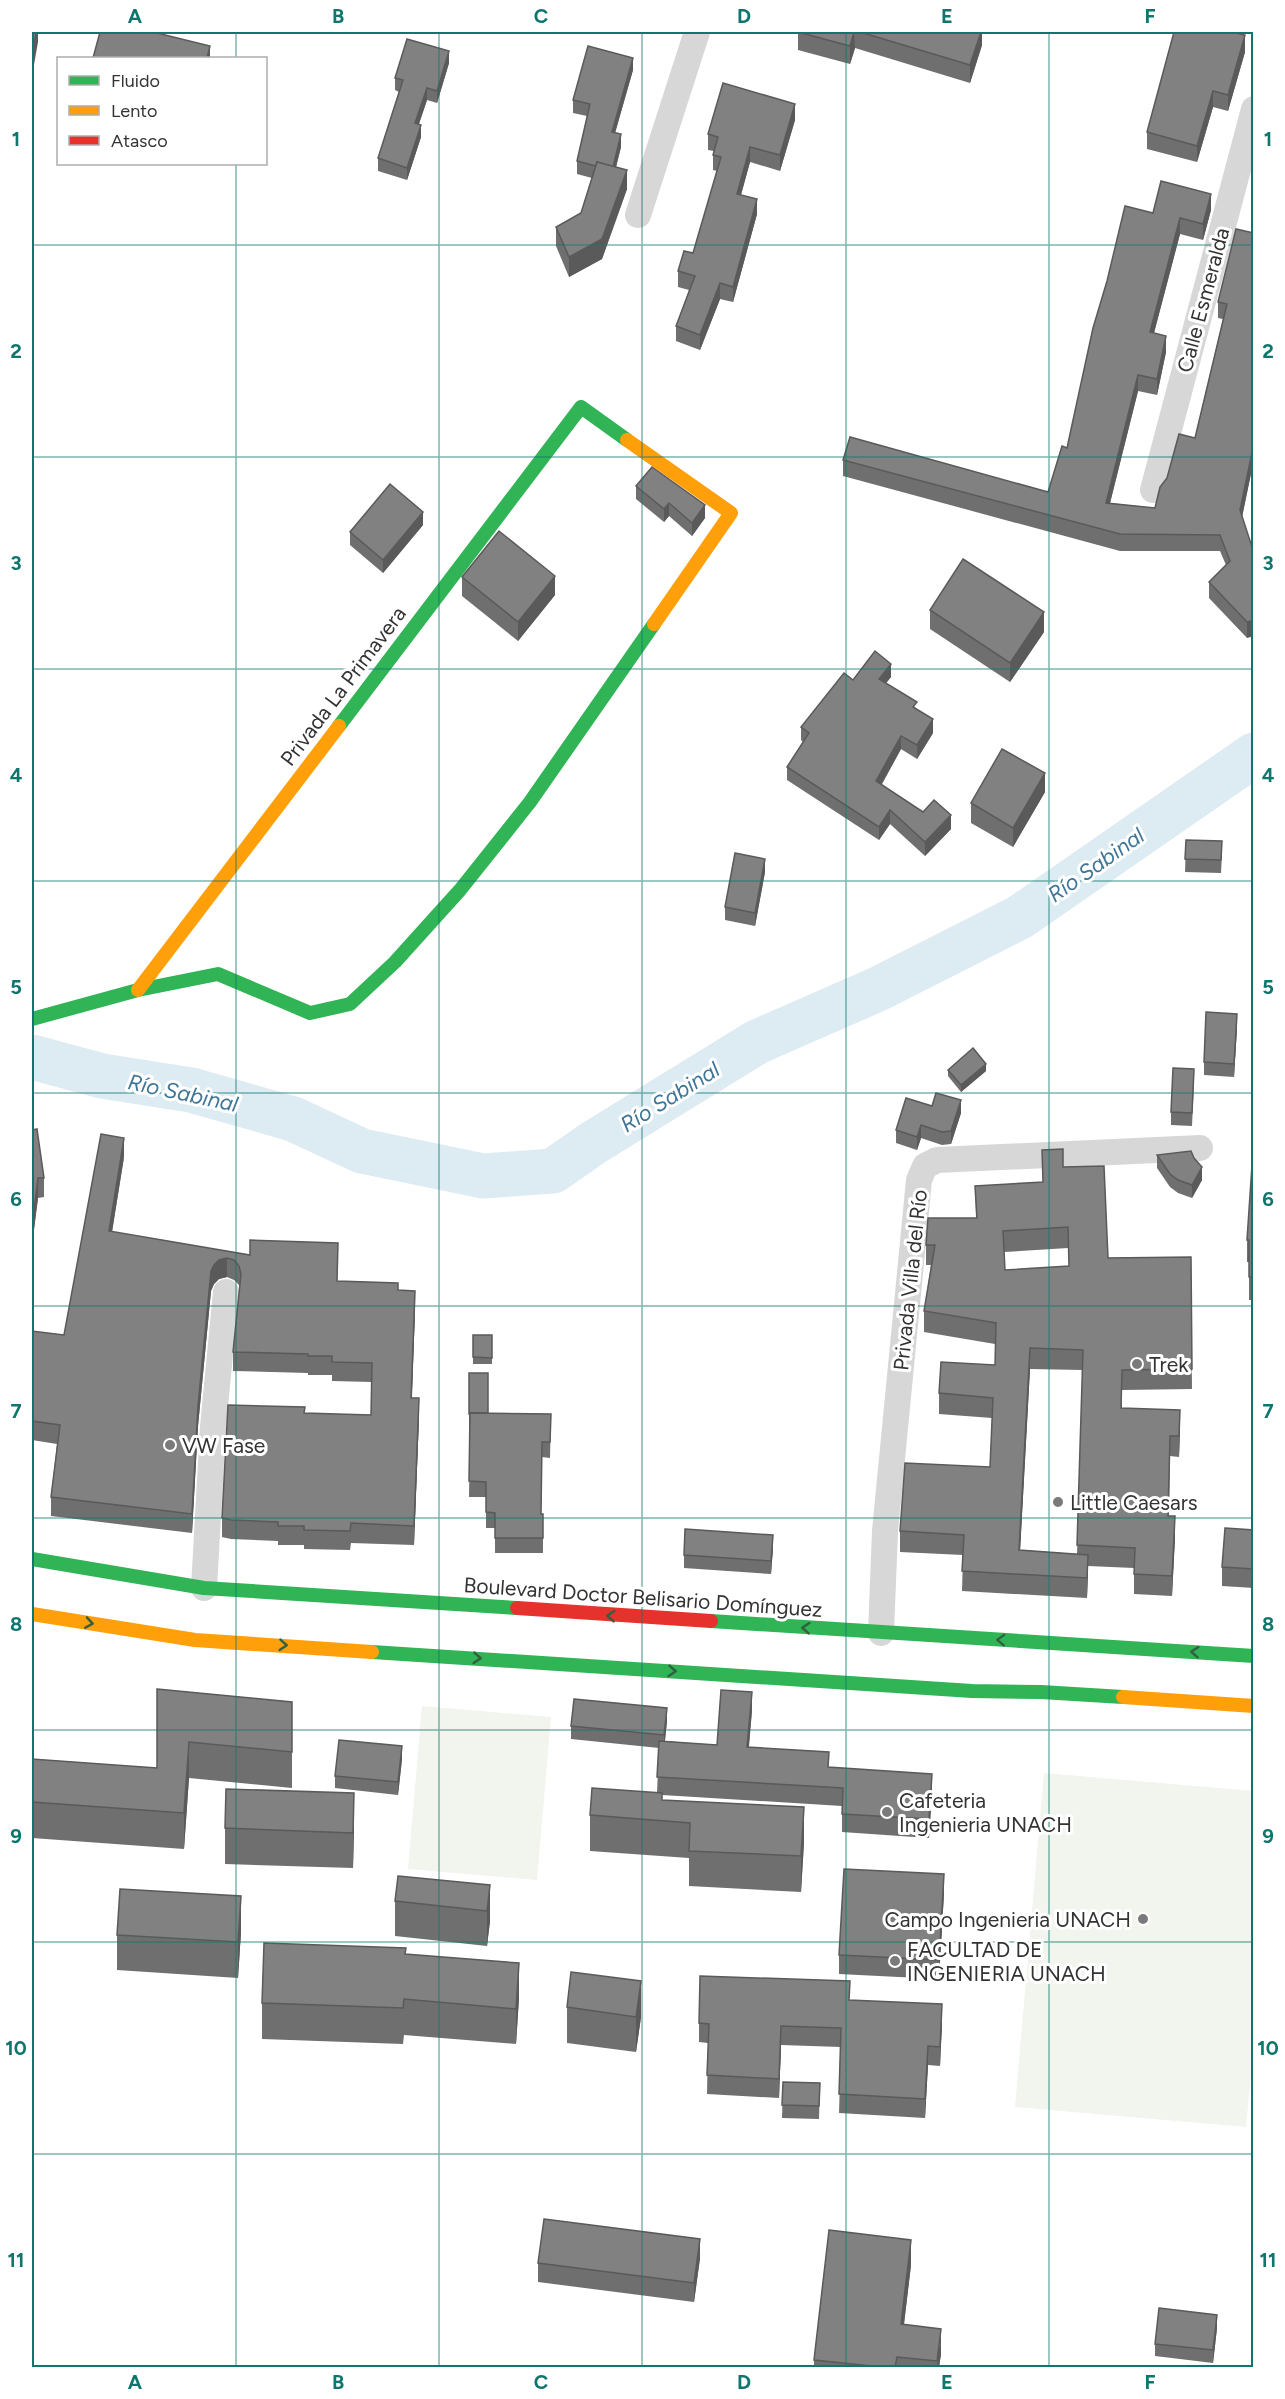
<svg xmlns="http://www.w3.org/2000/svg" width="1285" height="2399" font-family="Figtree,sans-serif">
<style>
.green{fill:#f1f5ed}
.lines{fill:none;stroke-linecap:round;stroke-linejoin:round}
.river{stroke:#ddebf3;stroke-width:45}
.street{stroke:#d7d7d7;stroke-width:26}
.fast{stroke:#30b455;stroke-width:14}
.slow{stroke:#ff9f0a;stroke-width:14}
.jam{stroke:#e5322d;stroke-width:14}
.wall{fill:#6f6f6f;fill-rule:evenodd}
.shaded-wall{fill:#5a5a5a}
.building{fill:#818181;stroke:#5a5a5a;stroke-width:1.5;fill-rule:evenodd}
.oneway{stroke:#32603f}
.grid{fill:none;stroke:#0f766e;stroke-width:1.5;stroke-opacity:0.55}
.poi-dot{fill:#7a7a7a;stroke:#fff;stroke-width:2}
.labels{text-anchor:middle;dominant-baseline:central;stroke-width:6;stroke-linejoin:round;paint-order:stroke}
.street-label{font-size:21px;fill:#333;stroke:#fff}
.poi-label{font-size:21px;fill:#333;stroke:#fff;text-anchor:start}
.water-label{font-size:22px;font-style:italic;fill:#3f7597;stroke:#fff}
.neatline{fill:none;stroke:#0f766e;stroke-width:2}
.grid-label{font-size:20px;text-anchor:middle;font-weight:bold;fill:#0f766e}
</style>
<rect width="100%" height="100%" fill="#fff"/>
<!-- green -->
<g class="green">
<path d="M422,1706l129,11 -14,163 -129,-11z"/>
<path d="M1044,1773l209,18 1,255 -8,81 -231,-20z"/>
</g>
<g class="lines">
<!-- river -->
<path class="river" d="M32,1057l70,19 89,14 102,29 69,32 121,25 70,-5 40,-28 164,-101 121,-53 142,-72 234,-162"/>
<!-- street -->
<g class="street">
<path d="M638,215l59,-183"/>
<path d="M1153,490l101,-381"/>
<path d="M204,1588l9,-161 13,-135"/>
<path d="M881,1633l4,-102 34,-351 6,-14 12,-6 263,-12"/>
</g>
<!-- fast -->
<g class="fast">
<path d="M339,726l242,-319 46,33"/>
<path d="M32,1019l106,-29 80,-16 92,39 40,-9 45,-42 65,-72 70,-88 124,-178"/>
<path d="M32,1559l172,29 313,20"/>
<path d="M711,1621l543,35"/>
<path d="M372,1652l600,39 69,1 82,5"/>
</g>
<!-- slow -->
<g class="slow">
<path d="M627,440l104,73 -77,111"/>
<path d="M138,990l201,-264"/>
<path d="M32,1614l163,26 177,12"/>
<path d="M1123,1697l131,9"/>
</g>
<!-- jam -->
<path class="jam" d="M517,1608l194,13"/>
</g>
<!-- wall -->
<g class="wall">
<path d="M798,32h184v13l-12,38 -115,-35 -5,16 -52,-14z"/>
<path d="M1174,32h61l10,20 -17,59 -15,-4 -16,55 -50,-13v-17z"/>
<path d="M449,63l-12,40 -10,-3 -8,24 2,13 -14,43 -29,-9v-13l21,-66 -4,-2v-12z"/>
<path d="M633,70l-18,62 6,15 -5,20 11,22 -25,70 -33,18 -13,-31v-19l25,-14 11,-35 -15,-4v-13l10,-45 -14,-3v-13z"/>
<path d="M795,120l-15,51 -30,-9 -9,33 16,19 -24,88 -13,-3 -20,51 -24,-9v-15l13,-36 -11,-3v-16l15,-18 24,-82 -4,-1v-15l1,-4 -6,-1v-16z"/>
<path d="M1211,210l-8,30 -23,-6 -26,99 12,19 -9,43 -19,-4 -28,112 45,5 12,-30 28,-40 28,-119 -5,-1v-16l36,-69v226l-12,58 12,36 -7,85 -38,-40v-16l17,-17 -6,-14h-100l-277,-75v-16l205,32 19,-44 86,-235z"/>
<path d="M636,486l69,32 -13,18 -23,-20 -5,6 -28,-23z"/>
<path d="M423,525l-40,48 -33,-28v-13z"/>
<path d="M462,577l93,18 -37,46 -56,-45z"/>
<path d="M930,610l114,22 -34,50 -80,-53z"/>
<path d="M891,677l-5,6 31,26 16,24 -16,26 -16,-10 -20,36 42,27 28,17 -26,27 -35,-32 -11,16 -92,-60v-13l16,-25 -2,-2v-13l52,-47z"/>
<path d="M1045,792l-32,55 -42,-24v-20z"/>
<path d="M1186,840l36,14 -1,19 -36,-1z"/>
<path d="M765,872l-10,54 -30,-6v-13z"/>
<path d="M1237,1027l-3,50 -30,-2v-13z"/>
<path d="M948,1070l38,1 -25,21 -13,-16z"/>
<path d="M1194,1082l-2,44 -21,-1v-13z"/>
<path d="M932,1106l29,7 -10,31 -9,1 -21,-7 -4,12 -21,-7v-13z"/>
<path d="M32,1130l12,48v19l-6,1 -6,47z"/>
<path d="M1254,1135v165h-5v-38h-2v-22z"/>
<path d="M1042,1150l21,17 45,91 83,-1 1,132 -70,1v18l58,22 -1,27 -9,-1 -1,60 6,21 -3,59 -38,-2v-26l-46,-2 -1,32 -125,-7 1,-36 -63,-3v-21l90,-64 2,-49 -53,-4v-21l56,-28v-21l-71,-12v-21l7,-46h-5v-20l50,-27 -1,-32 68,-4zM1068,1248l1,18 -64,4 -1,-18zM1030,1369l53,1 -6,184 -57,-4z"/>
<path d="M1157,1155l45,25 -10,18 -14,-5 -8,-6 -13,-19z"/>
<path d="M124,1157l-12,75 138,23 88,8 -1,18 61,9 17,20 -3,88 7,19 -5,128 -63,-2 -1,7 -46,-1v-4h-26v-4l-47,-2 -9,-2v-19l83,-105 66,2 1,-33 -40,-1v-6h-24v-2l-75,-2v-19l7,-65 -1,-2 -5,-5 -7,-3 -8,2 -5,5 -3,7 -13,135 -6,107 -141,-17v-19l6,-53 -25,-4v-109l32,4z"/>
<rect x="473" y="1335" width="19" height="29"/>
<path d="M469,1373l19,40 63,1 -1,44 -8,-1 -1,57h2v39h-48v-25h-9v-31h-17l1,-70h-1z"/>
<path d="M1254,1530v58l-32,-2v-19z"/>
<path d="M773,1548l-2,26 -87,-6v-13z"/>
<path d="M157,1689l135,13v86l-103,-10 -5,71 -152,-11v-79l125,9z"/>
<path d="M752,1710l-3,37 80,21 103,24 -3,46 -87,-6v-26l-180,-11v5l142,42 -3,50 -112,-6v-28l-99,-7v-36l67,-22 2,-45 -88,-9v-13l96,-5 -2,20 52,4z"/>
<path d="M402,1759l-4,36 -63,-7v-12z"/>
<path d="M225,1828l129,1 -1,39 -128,-4z"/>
<path d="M490,1885v36l-3,25 -92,-10v-35z"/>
<path d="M944,1893l-5,86 -100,-5v-19z"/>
<path d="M241,1932l-3,46 -121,-8v-35z"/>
<path d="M406,1954l113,44 -3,46 -112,-9 -1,9 -141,-5v-36z"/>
<path d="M850,2000l92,23 -2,43 -12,-1 -3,53 -86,-5 2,-66 -60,-2 -2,53 -72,-4 1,-51 -9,-1v-19z"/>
<path d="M567,2007l74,10 -5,35 -69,-9z"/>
<path d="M783,2082l37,1 -1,36 -37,-1z"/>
<path d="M700,2258l-6,44 -156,-20v-19z"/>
<path d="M911,2265l-7,59 37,30 -2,13h-125v-7z"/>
<path d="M1217,2328l-4,35 -58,-7v-12z"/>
</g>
<!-- shaded-wall -->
<g class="shaded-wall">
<path d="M36,32h2v10l-6,34v-19z"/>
<path d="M854,32l1,16 -5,16v-18z"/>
<path d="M981,32h1v13l-12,38v-18z"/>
<path d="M1245,35v17l-17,59v-16z"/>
<path d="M210,46v12h-3z"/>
<path d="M449,51v12l-12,40v-12z"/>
<path d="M633,58v12l-21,74v-12z"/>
<path d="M427,88v12l-12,35v-12z"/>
<path d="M1213,91v16l-16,55v-16z"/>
<path d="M795,104v16l-15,51v-16z"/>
<path d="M421,125v12l-14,43v-12z"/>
<path d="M621,134v13l-9,36v-13z"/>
<path d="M750,147v15l-13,47v-15z"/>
<path d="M627,170v19l-25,70 -33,18v-20z"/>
<path d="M1211,194v16l-8,30v-16z"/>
<path d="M757,199v15l-24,88v-15z"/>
<path d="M1180,218v16l-30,114v-16z"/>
<path d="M720,283v16l-20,51v-15z"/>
<path d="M1166,336v16l-9,43v-16z"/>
<path d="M1138,375v16l-32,128v-16z"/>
<path d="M1254,443v16l-14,68v-17z"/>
<path d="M669,503v13l-5,6v-13z"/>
<path d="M705,505v13l-13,18v-13z"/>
<path d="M423,512v13l-40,48v-13z"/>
<path d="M555,576v19l-37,46v-19z"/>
<path d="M1044,612v20l-34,50v-19z"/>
<path d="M1254,620v16l-7,2v-16z"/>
<path d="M891,664v13l-12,15v-13z"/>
<path d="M933,719v14l-16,26v-14z"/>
<path d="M901,736v13l-25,46v-14z"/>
<path d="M1045,773v19l-32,55v-19z"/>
<path d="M890,810v14l-11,16v-13z"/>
<path d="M951,815v14l-26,27v-14z"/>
<path d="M765,859v13l-10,54v-13z"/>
<path d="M1237,1014v13l-3,50v-13z"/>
<path d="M986,1064v7l-25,21v-7z"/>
<path d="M961,1100v13l-10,31v-13z"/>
<path d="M921,1125v13l-4,12v-13z"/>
<path d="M124,1138v19l-15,93v-19z"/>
<path d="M1202,1167v13l-10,18v-13z"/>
<path d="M38,1178v20l-6,47v-19z"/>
<path d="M227,1258v19l-8,2 -5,5 -3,7 -13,135 -6,107v-19l6,-108 13,-135 3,-6 5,-5z"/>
<path d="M415,1291v19l-4,107v-19z"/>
<path d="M1030,1348v21l-11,202v-21z"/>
<path d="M419,1398v19l-5,128v-19z"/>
<path d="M1180,1410v20l-1,27v-21z"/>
<path d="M1175,1516v21l-3,59v-20z"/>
<path d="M773,1535v13l-2,26v-13z"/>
<path d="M1088,1555v20l-1,23v-20z"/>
<path d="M752,1692v18l-5,55v-18z"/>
<path d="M667,1708v13l-3,27v-13z"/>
<path d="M189,1742v36l-5,71v-36z"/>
<path d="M402,1746v13l-4,36v-13z"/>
<path d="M932,1774v18l-3,46v-19z"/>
<path d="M354,1793v36l-1,39v-35z"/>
<path d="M804,1807v35l-3,50v-36z"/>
<path d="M944,1874v19l-5,86v-19z"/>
<path d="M490,1885v36l-3,25v-35z"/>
<path d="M241,1896v36l-3,46v-36z"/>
<path d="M519,1963v35l-3,46v-35z"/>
<path d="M641,1981v36l-5,35v-35z"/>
<path d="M942,2004v19l-2,43v-19z"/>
<path d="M781,2026v19l-2,53v-19z"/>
<path d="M928,2046v19l-3,53v-19z"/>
<path d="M700,2239v19l-6,44v-19z"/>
<path d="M911,2240v25l-10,84v-25z"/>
<path d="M1217,2315v13l-4,35v-13z"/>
<path d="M941,2329v25l-2,13h-2z"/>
</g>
<!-- building -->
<g class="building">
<path d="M32,32h4l-4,25z"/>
<path d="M100,32h53l57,14 -3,12h-114z"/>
<path d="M798,32h56l-4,14z"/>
<path d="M860,32h121l-11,33z"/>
<path d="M1174,32h57l14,3 -17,60 -15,-4 -16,55 -50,-14z"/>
<path d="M407,39l42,12 -12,40 -10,-3 -12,35 6,2 -14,43 -29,-10 25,-78 -8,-2z"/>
<path d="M588,46l45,12 -21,74 9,2 -8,33 -16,-5 -1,4 -19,-5 13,-57 -17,-4z"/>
<path d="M723,83l72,21 -15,51 -30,-8 -13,47 20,5 -24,88 -13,-4 -20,52 -24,-9 19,-50 -17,-5 6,-20 9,2 28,-96 -8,-2 5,-18 -10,-3z"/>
<path d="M597,162l30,8 -25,69 -33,18 -13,-30 25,-14z"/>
<path d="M1161,181l50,13 -8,30 -23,-6 -30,114 16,4 -9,43 -19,-4 -32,128 49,5 5,-21 7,-9 12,-44 16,4 32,-134 -9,-2 18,-73 18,4v210l-14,67 14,43v67l-7,2 -38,-40 21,-21 -10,-26 -100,-1 -277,-74 7,-23 198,55 14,-46 5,2 26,-120 14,-47 18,-75 28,7z"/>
<path d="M652,467l53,38 -13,18 -23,-20 -5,6 -28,-23z"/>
<path d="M390,484l33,28 -40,48 -33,-28z"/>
<path d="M499,531l56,45 -37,46 -56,-45z"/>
<path d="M963,559l81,53 -34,51 -80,-53z"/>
<path d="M875,651l16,13 -12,15 38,23 -4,5 20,12 -16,26 -16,-9 -25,45 47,31 11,-12 17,15 -26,27 -35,-32 -11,17 -92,-60 22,-34 -8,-6 43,-54 9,7z"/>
<path d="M1002,749l43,24 -32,55 -42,-25z"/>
<path d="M1186,840l36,1 -1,19 -36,-1z"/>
<path d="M735,853l30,6 -10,54 -30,-6z"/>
<path d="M1206,1012l31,2 -3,50 -30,-2z"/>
<path d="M973,1048l13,16 -25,21 -13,-15z"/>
<path d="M1173,1068l21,1 -2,44 -21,-1z"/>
<path d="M936,1093l25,7 -10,31 -9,1 -21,-7 -4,12 -21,-7 10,-32 26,8z"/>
<path d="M37,1129l7,49h-6l-6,48v-96z"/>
<path d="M101,1134l23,4 -15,93 141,24v-15l88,3 -1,38 61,2v7l17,1 -4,107h8l-5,128 -63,-3 -1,8 -46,-1v-4h-26v-4l-47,-2 -9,-2 6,-113 77,2 -1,6 67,2 1,-52 -40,-1v-6h-24v-2l-75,-2 8,-78 -2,-8 -5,-6 -7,-2 -8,2 -5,5 -3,6 -13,135 -6,108 -141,-17 9,-72 -28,-4v-90l32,4z"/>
<path d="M1254,1135v143l-5,-1v-37h-2z"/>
<path d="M1063,1149v18l41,-1 4,92 83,-1 1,112 -70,1 -1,38 59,2 -1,26h-9l-2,80h7l-3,60 -38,-2 1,-26 -58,-3 6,-195 -53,-2 -11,202 69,5 -1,23 -125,-7 2,-36 -64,-4 5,-68 85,4 3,-69 -54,-5 2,-31 54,3 1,-42 -72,-12 11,-66h-9l2,-27h49l-2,-32 68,-4 -1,-32zM1068,1227l1,39 -64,4 -2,-39z"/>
<path d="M1191,1151l3,7 8,9 -10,18 -14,-5 -8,-6 -13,-19z"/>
<path d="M473,1335h19v23l-19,-1z"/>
<path d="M469,1373h19v40h-18v1h-1z"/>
<path d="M470,1413l81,1 -1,28h-8l-1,72h2v24h-48v-25l-9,-1v-30l-17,-1z"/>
<path d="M1225,1528l29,2v39l-32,-2z"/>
<path d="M685,1529l88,6 -2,26 -87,-6z"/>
<path d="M157,1689l135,13v50l-103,-10 -5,71 -152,-11v-43l125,9z"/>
<path d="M721,1690l31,2 -5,55 82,5 -1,15 104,7 -3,45 -87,-5 1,-26 -186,-11 2,-36 58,4z"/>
<path d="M574,1699l93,9 -3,27 -93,-9z"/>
<path d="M339,1740l63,6 -4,36 -63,-6z"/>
<path d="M592,1788l70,5v7l142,7 -3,49 -112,-5 1,-28 -100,-8z"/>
<path d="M226,1789l128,4 -1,40 -128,-5z"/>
<path d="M844,1869l100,5 -5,86 -100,-5z"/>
<path d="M398,1876l92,9 -3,26 -92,-10z"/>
<path d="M120,1889l121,7 -3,46 -121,-7z"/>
<path d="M264,1943l142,5 -1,6 114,9 -3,46 -112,-10 -1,9 -141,-5z"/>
<path d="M571,1972l70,9 -5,36 -69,-10z"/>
<path d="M700,1976l150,5 -1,19 93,4 -2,43 -12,-1 -3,53 -86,-5 2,-66 -60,-2 -2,53 -72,-4 2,-51 -10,-1z"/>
<path d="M783,2082l37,1 -1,23 -37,-1z"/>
<path d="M544,2219l156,20 -6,44 -156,-20z"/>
<path d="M829,2230l82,10 -10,84 40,5 -4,32 -40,-4 -2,10h-14l-67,-7z"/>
<path d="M1159,2308l58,7 -4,35 -58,-6z"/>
</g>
<!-- one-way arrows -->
<defs><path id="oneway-chevron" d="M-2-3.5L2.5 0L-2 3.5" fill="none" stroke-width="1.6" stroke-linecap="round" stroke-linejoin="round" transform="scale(1.5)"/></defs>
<g class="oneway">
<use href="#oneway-chevron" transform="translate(611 1616) rotate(-176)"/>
<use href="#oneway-chevron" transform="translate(89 1623) rotate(9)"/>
<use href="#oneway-chevron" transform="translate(806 1628) rotate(-176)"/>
<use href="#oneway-chevron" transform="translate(1001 1640) rotate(-178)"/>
<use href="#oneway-chevron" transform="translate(283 1645) rotate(4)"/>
<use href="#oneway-chevron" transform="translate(1195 1652) rotate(-176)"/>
<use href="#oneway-chevron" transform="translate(477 1658) rotate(4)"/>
<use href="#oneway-chevron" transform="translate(672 1671) rotate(4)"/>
</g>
<!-- grid -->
<path class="grid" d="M236,32v26M439,32v2336M642,32v2336M846,32v2336M1049,32v2336M236,164v2204M32,245h1222M32,457h1222M32,669h1222M32,881h1222M32,1093h1222M32,1306h1222M32,1518h1222M32,1730h1222M32,1942h1222M32,2154h1222"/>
<!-- markers -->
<g class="poi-dot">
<circle cx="1137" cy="1364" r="6"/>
<circle cx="170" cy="1445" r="6"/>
<circle cx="1058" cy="1502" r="6"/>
<circle cx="887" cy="1812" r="6"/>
<circle cx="1143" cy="1919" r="6"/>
<circle cx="895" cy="1961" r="6"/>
</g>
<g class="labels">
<!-- street labels -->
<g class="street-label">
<text transform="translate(1203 300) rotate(-75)">Calle Esmeralda</text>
<text transform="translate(343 686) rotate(-53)">Privada La Primavera</text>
<text transform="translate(910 1280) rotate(-84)">Privada Villa del Río</text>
<text transform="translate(643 1597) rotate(4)">Boulevard Doctor Belisario Domínguez</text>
</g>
<!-- poi labels -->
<g class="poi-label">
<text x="1149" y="1364">Trek</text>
<text x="182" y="1445">VW Fase</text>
<text x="1070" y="1502">Little Caesars</text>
<text x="899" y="1800">Cafeteria<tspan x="899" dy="24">Ingenieria UNACH</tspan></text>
<text x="1131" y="1919" text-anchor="end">Campo Ingenieria UNACH</text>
<text x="907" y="1949">FACULTAD DE<tspan x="907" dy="24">INGENIERIA UNACH</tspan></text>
</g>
<!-- water labels -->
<g class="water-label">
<text transform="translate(1096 865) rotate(-35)">Río Sabinal</text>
<text transform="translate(183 1093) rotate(12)">Río Sabinal</text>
<text transform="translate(670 1097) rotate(-32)">Río Sabinal</text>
</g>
</g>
<!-- border -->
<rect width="1285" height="2399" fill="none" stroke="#ffffff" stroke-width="66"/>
<!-- legend -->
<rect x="57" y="57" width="210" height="108" fill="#ffffff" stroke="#adadad" stroke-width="1.5"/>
<rect x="69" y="76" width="30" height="9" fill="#30b455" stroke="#adadad" stroke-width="1.5"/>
<text x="111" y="87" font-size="18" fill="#333333">Fluido</text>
<rect x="69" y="106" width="30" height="9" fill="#ff9f0a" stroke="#adadad" stroke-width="1.5"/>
<text x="111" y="117" font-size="18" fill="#333333">Lento</text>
<rect x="69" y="136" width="30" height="9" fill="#e5322d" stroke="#adadad" stroke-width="1.5"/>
<text x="111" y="147" font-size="18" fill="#333333">Atasco</text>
<rect x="33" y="33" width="1219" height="2333" class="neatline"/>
<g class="grid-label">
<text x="135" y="23">A</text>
<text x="338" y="23">B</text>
<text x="541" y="23">C</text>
<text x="744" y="23">D</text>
<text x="947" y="23">E</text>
<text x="1150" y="23">F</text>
<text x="16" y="146">1</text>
<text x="1268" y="146">1</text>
<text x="16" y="358">2</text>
<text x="1268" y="358">2</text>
<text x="16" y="570">3</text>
<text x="1268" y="570">3</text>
<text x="16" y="782">4</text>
<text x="1268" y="782">4</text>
<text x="16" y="994">5</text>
<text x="1268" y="994">5</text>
<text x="16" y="1206">6</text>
<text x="1268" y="1206">6</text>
<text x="16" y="1418">7</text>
<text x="1268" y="1418">7</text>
<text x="16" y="1631">8</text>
<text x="1268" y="1631">8</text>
<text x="16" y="1843">9</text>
<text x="1268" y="1843">9</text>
<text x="16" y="2055">10</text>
<text x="1268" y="2055">10</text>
<text x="16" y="2267">11</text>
<text x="1268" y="2267">11</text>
<text x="135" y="2389">A</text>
<text x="338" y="2389">B</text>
<text x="541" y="2389">C</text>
<text x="744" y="2389">D</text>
<text x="947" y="2389">E</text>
<text x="1150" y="2389">F</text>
</g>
</svg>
